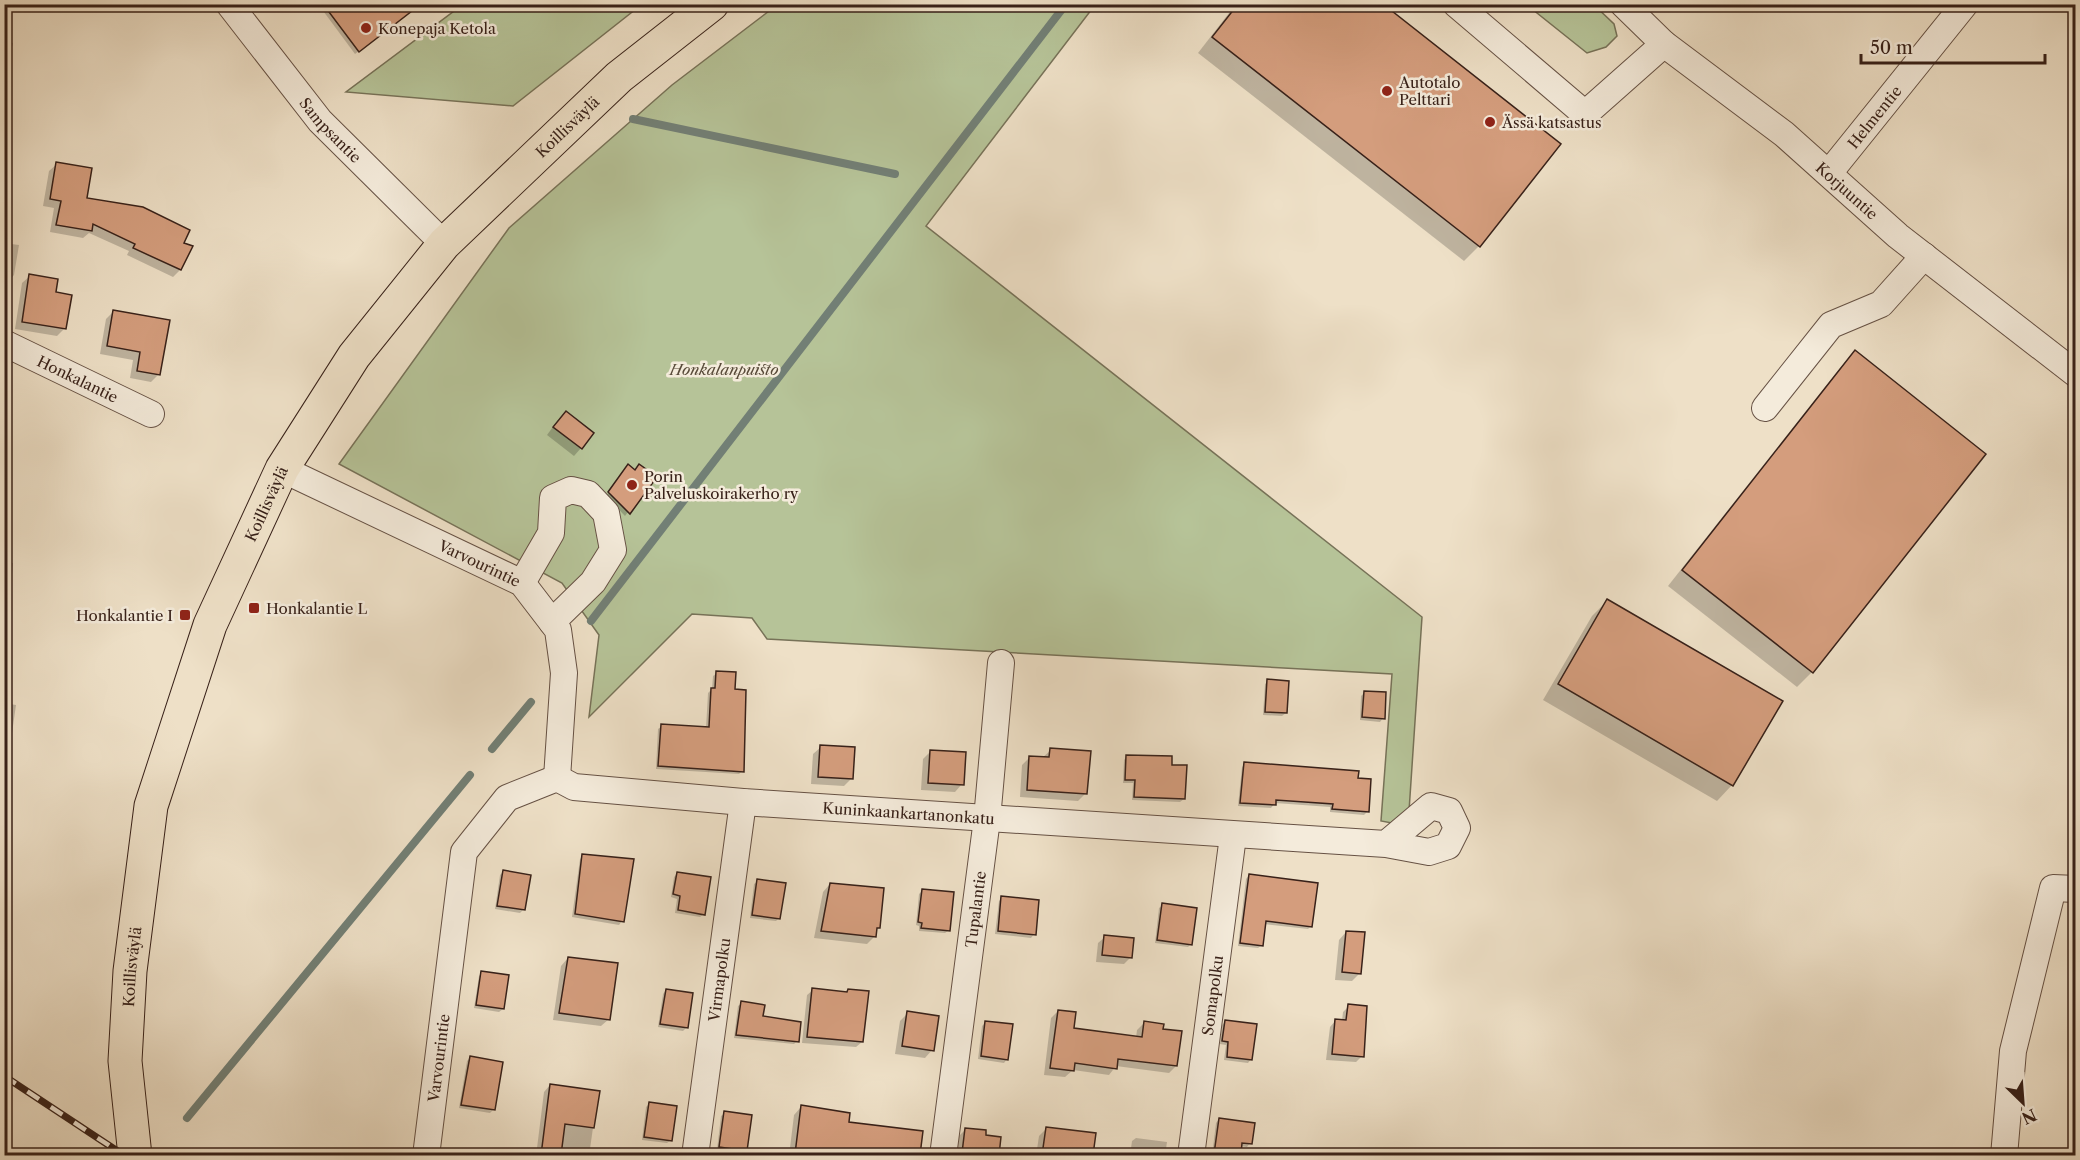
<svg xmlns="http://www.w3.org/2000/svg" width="2080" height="1160" font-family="'Libre Caslon Text',serif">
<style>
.green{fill:#b6c398;stroke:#777258;stroke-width:1.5}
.shadow{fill:#0003}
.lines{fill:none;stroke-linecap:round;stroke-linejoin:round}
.stream{stroke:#727f75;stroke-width:8}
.building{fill:#d49d7d;stroke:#382119;stroke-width:1.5}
.minor-casing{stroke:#665144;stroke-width:28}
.major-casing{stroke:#382119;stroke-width:35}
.minor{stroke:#f4ebdb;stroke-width:26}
.major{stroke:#eee0c7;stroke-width:33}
.rail-casing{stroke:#382119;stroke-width:7}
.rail{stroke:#f4ebdb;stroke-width:4.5;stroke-dasharray:14;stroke-linecap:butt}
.poi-dot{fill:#8f2418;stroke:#f4ebdb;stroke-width:2}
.labels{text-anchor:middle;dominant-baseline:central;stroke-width:5;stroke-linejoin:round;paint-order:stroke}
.poi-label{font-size:15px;fill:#382119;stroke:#f4ebdb;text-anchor:start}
.street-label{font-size:15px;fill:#382119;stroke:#f4ebdb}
.park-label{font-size:15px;font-style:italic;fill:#584a39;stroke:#f4ebdb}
</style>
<rect width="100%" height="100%" fill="#eee0c7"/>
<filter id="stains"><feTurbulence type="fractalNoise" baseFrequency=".00333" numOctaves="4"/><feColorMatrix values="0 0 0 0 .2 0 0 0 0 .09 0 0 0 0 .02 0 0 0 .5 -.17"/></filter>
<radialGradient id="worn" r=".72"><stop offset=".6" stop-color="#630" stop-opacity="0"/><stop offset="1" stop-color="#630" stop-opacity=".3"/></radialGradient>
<!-- green -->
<g class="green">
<path d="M462,5v-1l179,1 -128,101 -167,-14z"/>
<path d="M777,5h318l-169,221 496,391 -14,209 -27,-5 11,-147 -625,-35 -15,-21 -60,-4 -103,103 10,-82 -37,-52 -223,-119 170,-236 163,-143z"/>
<path d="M1527,5h67l20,19 3,12 -11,11 -19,6z"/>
</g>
<!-- shadow -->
<g class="shadow">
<path d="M318,4h103l-66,50z"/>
<path d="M1236,4h144l99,242 -15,15 -266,-208z"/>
<path d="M4,41l9,2 -9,34z"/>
<path d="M57,164l29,35 96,45 -2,26 -7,7 -46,-22 2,-4 -40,-18 -6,5 -33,-6 4,-24 -11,-2 6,-35z"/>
<path d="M4,243l15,2 -5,30 -6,7 -4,-1z"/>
<path d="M30,276l24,17 11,35 -8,8 -42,-7 7,-46z"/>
<path d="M114,311l45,63 -8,8 -21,-4 3,-18 -33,-6 6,-35z"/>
<path d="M1855,352l-43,320 -15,15 -129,-101 172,-218z"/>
<path d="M558,420l23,28 -7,8 -27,-21z"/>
<path d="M4,448h4l-4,30z"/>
<path d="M625,470l29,8 -29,38 -19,-20z"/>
<path d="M4,562l9,1 -3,34 -6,6z"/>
<path d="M1607,601l125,184 -15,16 -174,-101 49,-84z"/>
<path d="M717,673l16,18 9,80 -3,3 -83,-5 2,-40 4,-3 44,2 2,-35 4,-4 1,-13z"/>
<path d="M1268,681l18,32 -4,3 -19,-1 2,-31z"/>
<path d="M1365,692l18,26 -3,4 -20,-2 1,-24z"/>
<path d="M4,703l12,2 -5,35 -7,6z"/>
<path d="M821,747l31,31 -8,8 -33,-2 2,-30z"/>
<path d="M1051,750l35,43 -8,8 -58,-4 2,-32 8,-8 12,1z"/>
<path d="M930,752l32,32 -7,8 -34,-2 2,-31z"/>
<path d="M1127,756l43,10 14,33 -4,3 -48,-2 1,-17h-10l1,-23z"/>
<path d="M1245,764l112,15 11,32 -4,4 -34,-3v-5l-55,-4 -4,5 -33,-2 4,-39z"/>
<path d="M583,856l39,65 -3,4 -47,-8 8,-58z"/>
<path d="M503,872l21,37 -4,4 -25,-4 5,-34z"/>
<path d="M677,874l27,40 -4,3 -25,-4 2,-14 -6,-2 3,-20z"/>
<path d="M1249,875l62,51 -3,3 -44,-5 -2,21 -4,3 -20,-2 8,-67z"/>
<path d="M758,881l21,37 -3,3 -26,-3 4,-34z"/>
<path d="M830,884l45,52 -8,8 -53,-6 9,-46z"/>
<path d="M922,891l27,39 -4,3 -26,-2v-5l-3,-1 3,-31z"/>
<path d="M1002,898l32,36 -3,4 -36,-4 4,-33z"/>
<path d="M1163,905l28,39 -3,3 -33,-4 4,-35z"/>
<path d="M1346,932l14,41 -8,8 -17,-1 4,-40z"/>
<path d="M1105,937l26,20 -7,7 -28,-2 2,-19z"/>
<path d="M568,958l41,61 -8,7 -48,-6 8,-54z"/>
<path d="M482,973l21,36 -4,3 -25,-4 5,-32z"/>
<path d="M666,990l25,4 -5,34 -3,3 -25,-4 5,-33z"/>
<path d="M813,990l32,3 3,-3 14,52 -6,5 -54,-4 5,-48z"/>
<path d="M742,1003l19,14 36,24 -3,3 -60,-6 4,-32z"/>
<path d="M1349,1006l13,50 -6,6 -30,-2 4,-33 6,-7 6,1 1,-9z"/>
<path d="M1058,1011l14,19 64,8 1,-8 7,-7 18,7 14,36 -7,7 -53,-7 -7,9 -36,-5 -8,7 -21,-2 7,-57z"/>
<path d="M908,1013l24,37 -7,8 -30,-4 5,-33z"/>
<path d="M986,1022l21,37 -3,4 -26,-4 4,-33z"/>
<path d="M1225,1022l26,37 -3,4 -24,-3 2,-15 -6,-1 2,-19z"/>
<path d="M470,1058l24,51 -4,4 -31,-5 8,-47z"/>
<path d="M550,1085l48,7 -9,64h-53l8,-64z"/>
<path d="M649,1104l22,36 -4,3 -25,-3 4,-33z"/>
<path d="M801,1107l46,16 75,10 -3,23h-130l5,-41z"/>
<path d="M725,1113l20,37 -3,3 -25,-3 4,-34z"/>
<path d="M1219,1119l31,24 -3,4 -6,-1 -2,10h-27l4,-33z"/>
<path d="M1047,1128l47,6 -3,22h-55l3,-20z"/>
<path d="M965,1130l35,8 -2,18h-43l3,-19z"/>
<path d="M1136,1138l31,4 -2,14h-35l2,-15z"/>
</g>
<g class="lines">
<!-- stream -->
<g class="stream">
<path d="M633,119l262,55"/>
<path d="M591,621l475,-617"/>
<path d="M492,749l39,-47"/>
<path d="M187,1118l283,-343"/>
</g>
</g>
<!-- building -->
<g class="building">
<path d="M323,4h98l-62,48z"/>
<path d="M1238,4h145l178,140 -81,103 -268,-210z"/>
<path d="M56,162l36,6 -5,30 56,9 47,23 -6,13 9,3 -12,24 -48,-22 2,-4 -42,-20 -1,7 -36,-6 5,-24 -11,-2z"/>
<path d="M29,274l29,5 -2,13 16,3 -6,34 -44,-7z"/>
<path d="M113,310l57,10 -10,55 -23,-4 3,-19 -33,-6z"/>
<path d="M1855,350l131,104 -173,219 -131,-103z"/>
<path d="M566,411l28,22 -12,16 -29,-22z"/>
<path d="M628,464l7,6 4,-6 18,13 -27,37 -22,-22z"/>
<path d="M1607,599l176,102 -50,85 -175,-102z"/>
<path d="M716,671l20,1 -1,17 11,1 -2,82 -86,-6 3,-42 48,3 2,-39h4z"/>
<path d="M1267,679l22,2 -2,32 -22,-1z"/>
<path d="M1364,691l22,1 -1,27 -23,-2z"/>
<path d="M820,745l35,2 -2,32 -35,-2z"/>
<path d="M1050,748l41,3 -4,43 -60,-4 2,-34 20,1z"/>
<path d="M930,750l36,2 -2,33 -36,-2z"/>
<path d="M1126,755l46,1v9h15l-2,34 -51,-2 1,-17h-10z"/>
<path d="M1244,762l115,9 -1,7 13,1 -2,33 -37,-3 1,-5 -57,-4v5l-36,-2z"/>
<path d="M582,854l52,5 -10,63 -49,-8z"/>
<path d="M503,870l28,5 -6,35 -28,-4z"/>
<path d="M677,872l34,5 -6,38 -27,-5 2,-14 -7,-2z"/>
<path d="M1249,874l69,9 -6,44 -46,-6 -3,25 -23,-3z"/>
<path d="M757,879l29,4 -6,36 -28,-4z"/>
<path d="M830,883l54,5 -4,40h-3l-1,9 -55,-6z"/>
<path d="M922,889l32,3 -4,39 -29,-3 1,-5 -4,-1z"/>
<path d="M1001,896l38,4 -3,35 -38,-4z"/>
<path d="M1162,903l35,5 -5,37 -35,-5z"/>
<path d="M1346,931l19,1 -4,42 -19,-2z"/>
<path d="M1104,935l30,3 -2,20 -30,-3z"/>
<path d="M568,957l50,6 -8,57 -51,-7z"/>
<path d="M481,971l28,4 -5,34 -28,-4z"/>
<path d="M812,988l35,4 1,-3 21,2 -6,51 -56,-5z"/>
<path d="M666,989l27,4 -5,35 -28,-4z"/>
<path d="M741,1001l24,4 -2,11 38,6 -2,20 -63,-7z"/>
<path d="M1348,1004l19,2 -3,51 -32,-3 3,-35 11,1z"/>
<path d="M1058,1010l18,2 -2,16 68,9 2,-16 20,3 -1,5 19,2 -5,35 -59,-7 -1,10 -42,-6 -1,8 -24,-3z"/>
<path d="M907,1011l32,5 -5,35 -32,-5z"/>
<path d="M1225,1020l32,4 -5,36 -25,-3 1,-15 -6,-1z"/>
<path d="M985,1021l28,3 -5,36 -27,-4z"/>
<path d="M470,1056l33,6 -8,48 -34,-5z"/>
<path d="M550,1084l50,7 -6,37 -29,-4 -4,31h-20z"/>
<path d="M649,1102l28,4 -5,35 -28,-4z"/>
<path d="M801,1105l49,8 -1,9 74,9 -3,24 -125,-1z"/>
<path d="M724,1111l28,4 -5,36 -28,-4z"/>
<path d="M1219,1118l36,5 -3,21 -10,-1 -1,12 -27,-1z"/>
<path d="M1046,1127l50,6 -3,22h-51z"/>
<path d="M965,1128l21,2v5l15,2 -2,18 -37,-2z"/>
</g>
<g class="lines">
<defs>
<g id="minor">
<path id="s1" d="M229,4l91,117 124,123"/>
<path d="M1456,4l129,110 79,-70"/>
<path id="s2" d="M1623,4l41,40 120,90 114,102 178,138"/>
<path id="s3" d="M1829,173l136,-169"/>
<path id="s4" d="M4,343l147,71"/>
<path d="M1765,408l66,-83 50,-21 43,-48"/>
<path id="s5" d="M282,469l240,114 36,47 6,43 -7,105"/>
<path d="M522,583l29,-50 2,-35 18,-8 17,4 18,19 7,37 -20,32 -41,40"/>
<path id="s6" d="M426,1156l38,-304 43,-54 50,-20 17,9 169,15 643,42 45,-38 18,5 8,17 -9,18 -19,6 -43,-8"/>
<path id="s7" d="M695,1156l48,-354"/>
<path id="s8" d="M943,1156l44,-337 14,-156"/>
<path id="s9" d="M1191,1156l42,-320"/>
<path d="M2004,1156l9,-105 40,-163 23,1"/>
</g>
<g id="major">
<path id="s10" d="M135,1156l-10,-95 5,-90 21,-165 59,-181 72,-156 72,-113 90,-112 175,-167 93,-73"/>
</g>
</defs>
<!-- minor casing -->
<use href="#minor" class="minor-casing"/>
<!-- major casing -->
<use href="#major" class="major-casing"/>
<!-- minor -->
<use href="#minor" class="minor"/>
<!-- major -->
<use href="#major" class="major"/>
<defs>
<path id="rail" d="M4,1076l121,80"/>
</defs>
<!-- rail casing -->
<use href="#rail" class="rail-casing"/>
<!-- rail -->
<use href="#rail" class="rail"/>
</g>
<!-- markers -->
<g class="poi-dot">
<circle cx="366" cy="28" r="6"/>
<circle cx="1387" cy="91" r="6"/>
<circle cx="1490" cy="122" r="6"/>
<circle cx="632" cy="485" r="6"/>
<rect x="248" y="602" width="12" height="12" rx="3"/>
<rect x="179" y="609" width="12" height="12" rx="3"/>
</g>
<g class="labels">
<!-- poi labels -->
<g class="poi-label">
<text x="378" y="28">Konepaja Ketola</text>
<text x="1399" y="82">Autotalo<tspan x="1399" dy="17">Pelttari</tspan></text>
<text x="1502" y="122">Ässä katsastus</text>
<text x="644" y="476">Porin<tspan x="644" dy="17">Palveluskoirakerho ry</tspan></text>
<text x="266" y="608">Honkalantie L</text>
<text x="173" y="615" text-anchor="end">Honkalantie I</text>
</g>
<!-- street labels -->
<g class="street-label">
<text stroke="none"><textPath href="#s3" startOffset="72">Helmentie</textPath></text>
<text stroke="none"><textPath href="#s10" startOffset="1162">Koillisväylä</textPath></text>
<text stroke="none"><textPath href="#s1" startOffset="162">Sampsantie</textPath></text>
<text stroke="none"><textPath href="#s2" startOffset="292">Korjuuntie</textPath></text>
<text stroke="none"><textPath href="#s4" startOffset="82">Honkalantie</textPath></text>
<text stroke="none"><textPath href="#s10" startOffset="676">Koillisväylä</textPath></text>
<text stroke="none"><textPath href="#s5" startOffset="219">Varvourintie</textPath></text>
<text stroke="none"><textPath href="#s6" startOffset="784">Kuninkaankartanonkatu</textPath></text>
<text stroke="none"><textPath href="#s8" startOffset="249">Tupalantie</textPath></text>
<text stroke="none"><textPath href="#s10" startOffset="190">Koillisväylä</textPath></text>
<text stroke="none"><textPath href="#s7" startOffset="178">Virmapolku</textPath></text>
<text stroke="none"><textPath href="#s9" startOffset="162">Somapolku</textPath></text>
<text stroke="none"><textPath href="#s6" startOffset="99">Varvourintie</textPath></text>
</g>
<!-- park labels -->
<g class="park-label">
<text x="724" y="369">Honkalanpuisto</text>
</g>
</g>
<!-- margin -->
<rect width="2080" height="1160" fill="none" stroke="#eee0c7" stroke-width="24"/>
<rect x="6" y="6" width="2068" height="1148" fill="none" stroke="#382119" stroke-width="3"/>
<rect x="12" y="12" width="2056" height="1136" fill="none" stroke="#382119" stroke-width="1.5"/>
<!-- north arrow -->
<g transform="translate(2023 1103) rotate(155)" stroke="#f4ebdb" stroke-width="4.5" paint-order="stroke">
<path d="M0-4.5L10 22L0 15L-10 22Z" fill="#382119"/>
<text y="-9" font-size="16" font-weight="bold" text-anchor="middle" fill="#382119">N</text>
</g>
<!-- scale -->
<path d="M1861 54v9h184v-9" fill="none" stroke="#382119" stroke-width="3"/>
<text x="1870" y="54" font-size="18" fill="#382119" stroke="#f4ebdb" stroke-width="4.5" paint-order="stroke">50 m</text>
<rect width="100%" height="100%" filter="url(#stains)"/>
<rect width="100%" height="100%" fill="url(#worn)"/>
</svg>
